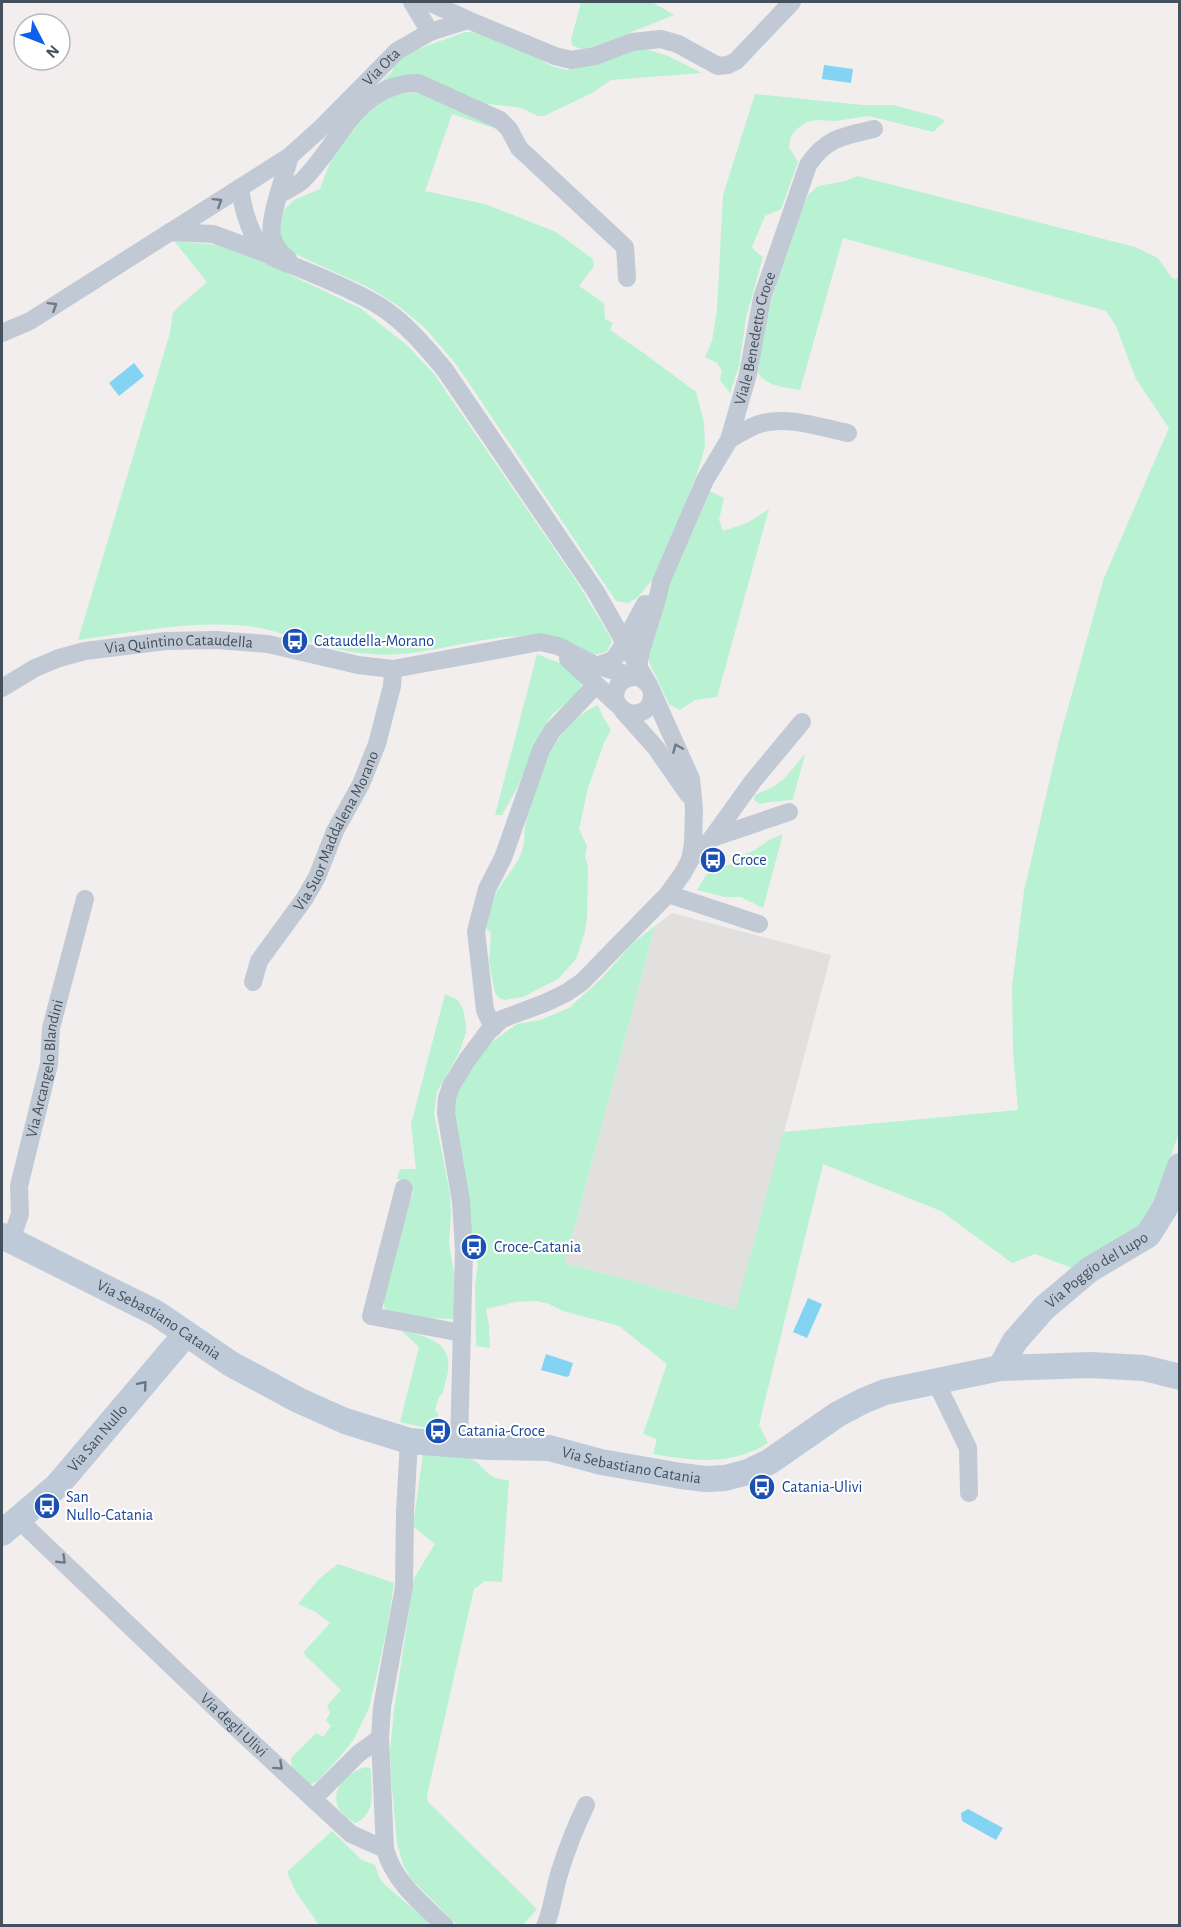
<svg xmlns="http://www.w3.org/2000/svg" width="1181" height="1927" font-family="'Alegreya Sans',sans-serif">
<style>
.education{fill:#e2dfdf}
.green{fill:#b8f2d2}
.water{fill:#82d4f2}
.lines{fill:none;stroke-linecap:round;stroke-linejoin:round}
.street{stroke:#c0c9d4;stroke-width:18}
.secondary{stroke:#bfcad8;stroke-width:26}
.oneway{stroke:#707a87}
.oneway2{stroke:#6a7582}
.labels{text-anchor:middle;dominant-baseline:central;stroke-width:4.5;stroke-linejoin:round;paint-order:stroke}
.street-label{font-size:16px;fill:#45505d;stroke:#fff}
.transit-label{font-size:16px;fill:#164399;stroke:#fff;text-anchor:start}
</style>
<rect width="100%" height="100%" fill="#f1eeed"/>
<!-- education -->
<path class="education" d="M672,913l159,42 -94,354 -172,-46 90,-337z"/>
<!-- green -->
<g class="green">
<path d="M581,2h71l22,13 -75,30 -17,4 -9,-3 -2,-6z"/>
<path d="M465,32l22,1 40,18 24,15 16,4 28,-6 28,-12 20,-4 25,8 34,17 -91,7 -19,13 -48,23h-6l-16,-8 -42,-5 -62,-25 -68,31 42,-37 3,-9 18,-12z"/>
<path d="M421,92l63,28 18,11 -50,-17 -27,77 60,13 71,28 37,27 1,7 -15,20 25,17 1,16 8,4 -3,7 35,24 51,38 8,31 1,23 -7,25 -27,68 -18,40 -16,19 -9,5 -12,-2 -160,-237 -32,-37 -27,-22 -27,-17 -75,-34 -11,-10 -4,-10v-9l4,-15 10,-10 26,-11 12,-32 49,-61z"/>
<path d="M755,94l108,11h30l45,12 7,4 -12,11 -64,-16 -34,5 -18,-1 -10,2 -9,6 -7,8 -2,11 9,15 -17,47 -16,7 -13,31 3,4 8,6 -17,61 -7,48 -9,27 -10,-13 2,-9 -5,-8 -12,-6 7,-16 5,-32 6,-114z"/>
<path d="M858,176l277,71 23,11 14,20 4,1 3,-3 1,854 -26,73 -16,25 -66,40 -37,-14 -23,9 -71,-52 -118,-47 -64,261 9,18c-37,23 -74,18 -115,11l4,-15 -14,-5 24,-70 -48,-38 -56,-15 -14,-7 -13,-3 -20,1 -30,7 3,17 1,22 -14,-2 -1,-61 3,-19 -6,-31 -18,-126 1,-14 25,-40 12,-13 25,-18 23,-4 29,-12 32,-29 32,-36 22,-17 -90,337 171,46 47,-177 235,-22 -5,-59 -1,-65 12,-95 35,-151 45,-162 65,-150 -33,-49 -20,-53 -10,-15 -263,-73 -43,152c-14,-2 -34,-4 -42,-17l5,-45 29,-97 16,-36 10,-9 27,-5z"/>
<path d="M174,241l44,4 47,18 95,45 48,38 26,28 143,208 32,53 3,6 -5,10c-26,13 -48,-13 -74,-15 -54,-2 -108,23 -163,18 -26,-2 -50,-9 -75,-16 -13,-4 -27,-9 -40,-11 -59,-8 -119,5 -177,13l92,-307 3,-21 34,-30z"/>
<path d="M710,491l14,7 -5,22 4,11 24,-8 22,-14 -52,188 -22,3 -15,10 -11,-6 -21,-44 21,-75z"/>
<path d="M537,654l25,10 20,17 -1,8 -5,6 -24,20 -9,13 -27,62 -14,25h-7z"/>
<path d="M598,705l4,10 9,15 -7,13 -16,45 -9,41 8,17 -2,10 3,11 -1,52 -2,13 -9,27 -18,20 -35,18 -19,3 -5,-2 -4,-5 -6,-31 2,-29 -5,-5c3,-11 5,-25 10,-35 8,-14 19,-25 25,-39 5,-12 2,-21 5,-32 11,-44 27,-97 72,-117z"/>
<path d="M805,754l-12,45c-12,3 -23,2 -33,5l-6,-4 1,-5 18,-8 11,-8z"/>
<path d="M783,834l-20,74 -22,-11h-16l-28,-7 9,-15 9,-6 14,-4 14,-10 12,-5 14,-10z"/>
<path d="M445,994l13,6 5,9 3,15v9l-7,20 -22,39 -3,21 16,81 1,20 -2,30 7,40 -2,35 -24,-1 -42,-7 -4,-4v-8l25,-97c5,-9 7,-13 1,-22l-13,-1 3,-10h16l-5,-45z"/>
<path d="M402,1331c16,3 44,9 46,29 2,11 -3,24 -6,34l-3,3 -4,13 3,3 -2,12 -5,4 -31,-7 19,-75z"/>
<path d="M423,1453c10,1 39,1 47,5 17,9 14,21 39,22l-7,102 -17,-1 -11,8 -47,206 1,7 109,107 -14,16h-66l-46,-46 -8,-15 -6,-21 -6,-66 -1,-26 4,-41 20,-132 21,-34 -22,-18z"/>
<path d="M338,1564l56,19 -7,46 -18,79 -15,31 -9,12 -27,30 -9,4 -17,-15 -1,-12 25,-25 7,4 8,-11 -5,-6 4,-7 -3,-7 14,-16 -38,-37 27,-30 -14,-11 -18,-8 21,-25z"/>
<path d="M365,1767l5,1 1,3c0,21 6,40 -15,52 -34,-17 -20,-46 9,-56z"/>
<path d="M332,1831l30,29 13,5 4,12 5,7 41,35 4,6h-110l-23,-33 -9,-20z"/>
</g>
<!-- water -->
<g class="water">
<path d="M824,65l29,4 -2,14 -29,-4z"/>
<path d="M134,363l10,13 -25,20 -10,-13z"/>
<path d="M808,1298l14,6 -15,34 -14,-6z"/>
<path d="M546,1354l27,9 -4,13 -2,1 -26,-7z"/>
<path d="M968,1809l35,19 -7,12 -34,-19 -1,-8z"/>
</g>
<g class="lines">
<!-- street -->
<g class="street">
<path d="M412,2l18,30"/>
<path d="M429,2l39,18"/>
<path d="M240,188c3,22 11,53 29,67 8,6 20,9 30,13 26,11 54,22 79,37 26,16 47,41 67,65l151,222 51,90"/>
<path d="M280,194c7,-4 17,-8 23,-14 37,-37 54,-97 115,-97l82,37 9,9 10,19 106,99 2,31"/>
<path d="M170,232l43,2 54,20"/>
<path d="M288,259c-8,-6 -14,-14 -16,-23 -4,-17 13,-61 18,-80"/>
<path id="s1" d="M2,333l28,-12 260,-165 30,-27 77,-78 33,-19 38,-12 87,36 16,4 24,-4 37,-14 29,-3 17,5 40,22 10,-1 8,-4 56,-59"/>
<path d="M729,440c11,-7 22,-14 34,-17 27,-7 59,5 85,10"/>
<path d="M568,659l48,44"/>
<path d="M597,666l16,-6 6,-8 26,-48"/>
<path id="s2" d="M638,666c5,-29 18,-56 23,-84l44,-102 24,-40 19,-66 14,-76 46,-133c18,-27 35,-29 66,-36"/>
<path d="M637,677c-13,-1 -22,7 -22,21 8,24 39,19 37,-6"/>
<path id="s3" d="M2,688l33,-20 24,-10 26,-7 81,-10 50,-1 52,4 90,21 35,4 147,-27 18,4 39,20 44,12 8,7 42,94 3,30 -1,35 -3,16 -7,13 -15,21 -86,88 -16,11 -21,10 -43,16 -14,13 -21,28 -16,26 -4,12 -1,15 15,88 3,49 -5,195"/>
<path d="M623,711l33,37 32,46"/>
<path d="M712,838l77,-26"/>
<path d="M690,860l22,-22 41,-57 49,-59"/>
<path d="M668,894l91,30"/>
<path id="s4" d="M253,982l6,-21 46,-63 12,-21 18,-46 26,-47 16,-40 15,-58 1,-17"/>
<path d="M493,1028l-8,-18 -9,-79 11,-42 16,-31 38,-108 11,-19 44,-46"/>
<path d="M404,1188l-33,128 91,17"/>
<path id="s5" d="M11,1240l9,-26 -1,-28 30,-122 2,-36 34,-129"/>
<path d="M936,1382l32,66 1,45"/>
<path d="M409,1441l-4,71 -1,75 -22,120 -2,31 5,111c9,33 36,54 60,77"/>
<path id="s6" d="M19,1520l208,199 124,115 34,15"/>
<path d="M314,1798l44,-44 22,-16"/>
<path d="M545,1926c8,-18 9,-37 15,-55 7,-23 16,-45 26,-66"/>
</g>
<!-- secondary -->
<g class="secondary">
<path id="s7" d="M2,1236l154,77 75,51 67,36 47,21 64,20 80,6 60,1 52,14 80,14 25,3 19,-1 23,-6 21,-10 69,-48 25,-13 22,-9 115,-24 90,-3 54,3 36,9"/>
<path id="s8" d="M1000,1368l15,-27 29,-33 45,-38 59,-35 17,-27 15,-42"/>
<path id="s9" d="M2,1533l55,-47 129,-152"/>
</g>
</g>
<!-- one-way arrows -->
<defs><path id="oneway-chevron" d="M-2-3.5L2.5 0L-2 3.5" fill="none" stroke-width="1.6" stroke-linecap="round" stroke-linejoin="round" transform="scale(1.5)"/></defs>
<g class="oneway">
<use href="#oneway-chevron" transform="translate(218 202) rotate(-32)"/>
<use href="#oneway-chevron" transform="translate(53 306) rotate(-32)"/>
<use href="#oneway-chevron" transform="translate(677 748) rotate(-113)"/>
<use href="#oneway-chevron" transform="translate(62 1560) rotate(44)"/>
<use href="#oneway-chevron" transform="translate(279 1766) rotate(42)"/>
</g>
<use class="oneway2" href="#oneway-chevron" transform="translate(143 1385) rotate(-50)"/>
<!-- icons -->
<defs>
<symbol id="bus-disc" viewBox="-11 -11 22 22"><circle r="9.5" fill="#1a4fb4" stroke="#fff"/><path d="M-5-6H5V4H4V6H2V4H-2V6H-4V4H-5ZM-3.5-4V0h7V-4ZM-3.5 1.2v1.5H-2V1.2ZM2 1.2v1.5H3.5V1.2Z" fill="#fff"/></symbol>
</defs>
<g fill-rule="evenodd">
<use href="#bus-disc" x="280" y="626" width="30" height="30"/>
<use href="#bus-disc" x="698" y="845" width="30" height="30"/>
<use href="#bus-disc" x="459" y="1232" width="30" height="30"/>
<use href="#bus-disc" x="423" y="1416" width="30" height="30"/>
<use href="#bus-disc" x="747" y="1472" width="30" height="30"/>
<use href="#bus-disc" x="32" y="1491" width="30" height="30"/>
</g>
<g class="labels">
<!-- street labels -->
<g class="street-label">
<text stroke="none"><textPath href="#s1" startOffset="466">Via Ota</textPath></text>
<text stroke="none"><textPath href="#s2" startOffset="350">Viale Benedetto Croce</textPath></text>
<text stroke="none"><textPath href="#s3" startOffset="186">Via Quintino Cataudella</textPath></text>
<text stroke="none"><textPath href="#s4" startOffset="174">Via Suor Maddalena Morano</textPath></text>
<text stroke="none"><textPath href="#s5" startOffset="176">Via Arcangelo Blandini</textPath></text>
<text stroke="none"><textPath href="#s8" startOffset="140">Via Poggio del Lupo</textPath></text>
<text stroke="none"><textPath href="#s7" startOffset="178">Via Sebastiano Catania</textPath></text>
<text stroke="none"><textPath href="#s9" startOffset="135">Via San Nullo</textPath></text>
<text stroke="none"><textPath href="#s7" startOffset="682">Via Sebastiano Catania</textPath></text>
<text stroke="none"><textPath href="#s6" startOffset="297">Via degli Ulivi</textPath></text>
</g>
<!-- transit labels -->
<g class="transit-label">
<text x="314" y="641">Cataudella-Morano</text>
<text x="732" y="860">Croce</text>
<text x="494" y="1247">Croce-Catania</text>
<text x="458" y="1431">Catania-Croce</text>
<text x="782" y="1487">Catania-Ulivi</text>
<text x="66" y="1497">San<tspan x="66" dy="18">Nullo-Catania</tspan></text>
</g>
</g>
<!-- border -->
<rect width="1181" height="1927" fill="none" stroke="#45505d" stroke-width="6"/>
<!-- north arrow -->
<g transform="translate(42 42) rotate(132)"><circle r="28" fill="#ffffff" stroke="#b5b9be" stroke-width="1.5"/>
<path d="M0-4.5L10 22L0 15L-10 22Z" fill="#0c60ec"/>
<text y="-9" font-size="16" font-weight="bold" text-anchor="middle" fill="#45505d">N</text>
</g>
</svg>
